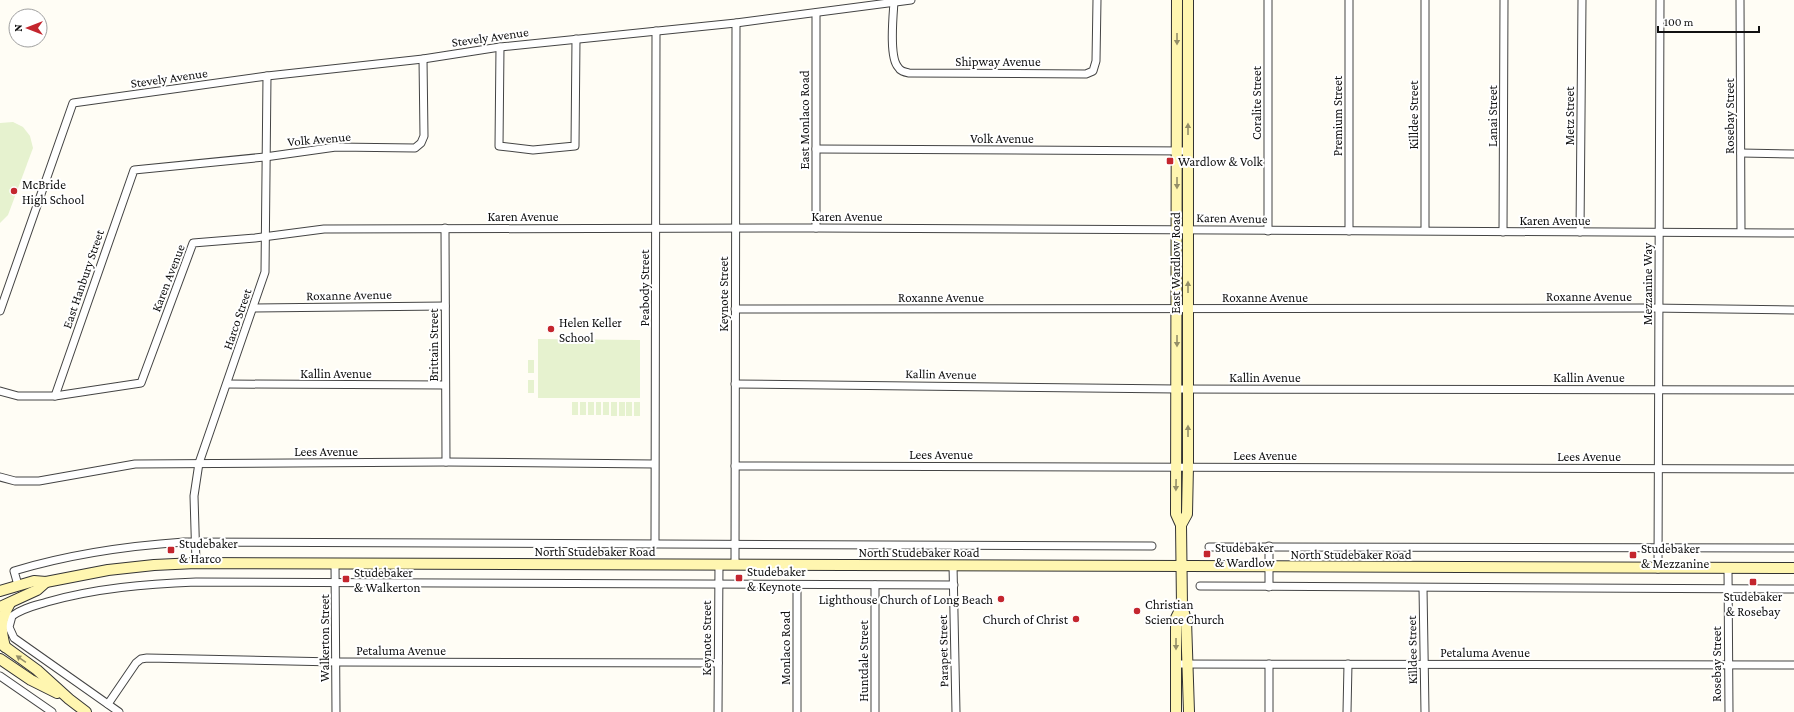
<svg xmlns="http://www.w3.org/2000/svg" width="1794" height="712" font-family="'Crimson Pro',serif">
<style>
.pitch{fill:#e6f2cf}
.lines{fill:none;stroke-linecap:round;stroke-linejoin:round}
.street-casing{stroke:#444;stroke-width:9}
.secondary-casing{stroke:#333;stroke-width:12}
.street{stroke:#fff;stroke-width:7}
.secondary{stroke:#fff6b0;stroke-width:10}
.oneway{fill:#948f68}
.poi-dot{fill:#c4262e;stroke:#fff;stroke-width:1.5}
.labels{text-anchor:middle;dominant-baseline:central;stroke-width:4;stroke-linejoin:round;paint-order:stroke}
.street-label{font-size:13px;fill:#111;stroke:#fff}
.poi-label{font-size:13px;fill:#111;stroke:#fff;text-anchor:start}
</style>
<rect width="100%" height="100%" fill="#fffdf5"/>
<!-- pitch -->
<g class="pitch">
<path d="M13,122l10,5 7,9 3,12 -25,67 -8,8v-100z"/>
<path d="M538,339l102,1v58h-102z"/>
<rect x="528" y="360" width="6" height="13"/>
<rect x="528" y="380" width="6" height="13"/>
<rect x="572" y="402" width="6" height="13"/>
<rect x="580" y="402" width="6" height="13"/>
<rect x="588" y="402" width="6" height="13"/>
<rect x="596" y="402" width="5" height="13"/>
<rect x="603" y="402" width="6" height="13"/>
<rect x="611" y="402" width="6" height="14"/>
<rect x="619" y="402" width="6" height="14"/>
<rect x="626" y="402" width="6" height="14"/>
<rect x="634" y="402" width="6" height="14"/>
</g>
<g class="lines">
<defs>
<g id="street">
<path d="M1268,0v231"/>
<path d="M1349,0v231"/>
<path d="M1740,0l1,232"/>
<path d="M894,2c-1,15 -5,55 4,65 2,4 6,5 11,6l177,1 7,-3 3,-10 1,-61"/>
<path d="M500,47l-1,99 34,4 42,-4 1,-107"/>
<path d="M816,149l372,2"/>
<path d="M1741,153l53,1"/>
<path d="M445,228l1,234"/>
<path d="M816,228v-215"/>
<path d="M1425,230v-230"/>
<path d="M1503,232l1,-232"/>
<path d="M1580,232l2,-232"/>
<path d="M254,308l191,-2"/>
<path d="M735,309l915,-1 144,2"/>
<path d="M0,311l73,-208 194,-27 156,-17 77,-12 236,-24 175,-23"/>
<path d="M227,384l218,1"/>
<path d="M735,384l441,5 618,1"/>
<path d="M0,391l18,5h37l86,-13 52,-140 62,-5 69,-9 492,-1 978,5"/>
<path d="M55,396l79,-226 131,-13 71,-10 79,1 6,-5 3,-7 -1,-77"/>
<path d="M735,466l1059,3"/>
<path d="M0,477l15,4h24l96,-17 311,-2 208,2"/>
<path d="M655,544l1,-513"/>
<path d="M1269,546v41"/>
<path d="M1209,547l585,1"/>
<path d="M196,563l-2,-67 5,-33 66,-191 2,-196"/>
<path d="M335,563l1,149"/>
<path d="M735,565l1,-542"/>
<path d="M953,565l3,147"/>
<path d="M1658,569l2,-569"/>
<path d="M1728,569l1,143"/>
<path d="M18,585l-4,-14c56,-17 112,-25 170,-29l968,4"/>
<path d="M1200,586l594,3"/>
<path d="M1423,588l2,124"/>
<path d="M1176,664l618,1"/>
<path d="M0,676l52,36"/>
<path d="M108,704l28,-41 5,-4 6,-1 189,4 382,1"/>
<path d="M119,712l-105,-74 -5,-11 3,-11c11,-8 22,-10 35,-14 49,-14 99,-18 149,-20l758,3"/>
<path d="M718,712l1,-147"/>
<path d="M797,712v-127"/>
<path d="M875,712v-127"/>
<path d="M1269,712v-48"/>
<path d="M1347,712l1,-48"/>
</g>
<g id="secondary">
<path d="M1177,0l-1,514 5,11 1,81 4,14 3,92"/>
<path d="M1181,525l6,-11 1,-48v-466"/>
<path d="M0,591l34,-10 12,1 62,-12 46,-5 42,-2 1598,5"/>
<path d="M0,607l37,-17 9,-8"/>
<path d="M0,643l37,27 32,29 17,13"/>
<path d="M5,647c-5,-20 -5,-26 5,-44"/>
<path d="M0,659l31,21 26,13"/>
<path d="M1176,712v-94l6,-12"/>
</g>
</defs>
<!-- street casing -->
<use href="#street" class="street-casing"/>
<!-- secondary casing -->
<use href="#secondary" class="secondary-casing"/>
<!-- street -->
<use href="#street" class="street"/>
<!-- secondary -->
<use href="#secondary" class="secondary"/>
</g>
<!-- one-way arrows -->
<defs><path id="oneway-solid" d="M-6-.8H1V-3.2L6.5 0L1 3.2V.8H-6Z"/></defs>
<g class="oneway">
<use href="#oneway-solid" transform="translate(1177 39) rotate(90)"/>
<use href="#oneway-solid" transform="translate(1188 129) rotate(-90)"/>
<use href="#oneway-solid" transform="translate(1177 183) rotate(90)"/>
<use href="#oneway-solid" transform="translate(1188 287) rotate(-90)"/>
<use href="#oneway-solid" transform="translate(1177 341) rotate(90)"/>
<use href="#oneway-solid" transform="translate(1188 431) rotate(-90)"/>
<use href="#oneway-solid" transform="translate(1176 485) rotate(91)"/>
<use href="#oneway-solid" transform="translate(1176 644) rotate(90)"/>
<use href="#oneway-solid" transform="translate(21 659) rotate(-145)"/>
</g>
<!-- markers -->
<g class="poi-dot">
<rect x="1166" y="157" width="8" height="8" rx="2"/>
<circle cx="14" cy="191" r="4"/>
<circle cx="551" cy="329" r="4"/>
<rect x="167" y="546" width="8" height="8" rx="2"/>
<rect x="1203" y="550" width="8" height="8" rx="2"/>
<rect x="1629" y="551" width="8" height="8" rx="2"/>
<rect x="735" y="574" width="8" height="8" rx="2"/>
<rect x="342" y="575" width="8" height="8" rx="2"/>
<rect x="1749" y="578" width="8" height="8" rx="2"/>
<circle cx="1001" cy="599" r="4"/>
<circle cx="1137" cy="611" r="4"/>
<circle cx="1076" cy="619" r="4"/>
</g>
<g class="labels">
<!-- street labels -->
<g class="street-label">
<text transform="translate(490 37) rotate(-8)">Stevely Avenue</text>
<text x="998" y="61">Shipway Avenue</text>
<text transform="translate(169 78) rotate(-8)">Stevely Avenue</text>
<text transform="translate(1256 103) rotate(-90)">Coralite Street</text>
<text transform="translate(1413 115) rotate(-90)">Killdee Street</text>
<text transform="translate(1337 116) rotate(-90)">Premium Street</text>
<text transform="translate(1492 116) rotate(-90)">Lanai Street</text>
<text transform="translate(1569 116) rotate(-90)">Metz Street</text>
<text transform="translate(1729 116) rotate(-90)">Rosebay Street</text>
<text transform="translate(804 120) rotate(-90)">East Monlaco Road</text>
<text x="1002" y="138">Volk Avenue</text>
<text transform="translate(319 139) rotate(-5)">Volk Avenue</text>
<text x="523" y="216">Karen Avenue</text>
<text x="847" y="216">Karen Avenue</text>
<text transform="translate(1232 218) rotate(1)">Karen Avenue</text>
<text x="1555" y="220">Karen Avenue</text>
<text transform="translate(1175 263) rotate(-90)">East Wardlow Road</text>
<text transform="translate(168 278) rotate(-69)">Karen Avenue</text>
<text transform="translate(83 279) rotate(-71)">East Hanbury Street</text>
<text transform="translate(1647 284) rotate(-90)">Mezzanine Way</text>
<text transform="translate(644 288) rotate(-90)">Peabody Street</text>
<text transform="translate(723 294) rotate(-90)">Keynote Street</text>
<text transform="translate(349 295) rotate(-1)">Roxanne Avenue</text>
<text x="1589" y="296">Roxanne Avenue</text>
<text x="941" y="297">Roxanne Avenue</text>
<text x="1265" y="297">Roxanne Avenue</text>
<text transform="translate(237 319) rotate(-71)">Harco Street</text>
<text transform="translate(433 345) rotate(-90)">Brittain Street</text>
<text x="336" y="373">Kallin Avenue</text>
<text transform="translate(941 374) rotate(1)">Kallin Avenue</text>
<text x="1265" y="377">Kallin Avenue</text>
<text x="1589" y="377">Kallin Avenue</text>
<text x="326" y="451">Lees Avenue</text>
<text x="941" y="454">Lees Avenue</text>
<text x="1265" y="455">Lees Avenue</text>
<text x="1589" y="456">Lees Avenue</text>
<text x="595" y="551">North Studebaker Road</text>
<text x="919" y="552">North Studebaker Road</text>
<text x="1351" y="554">North Studebaker Road</text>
<text transform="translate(324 638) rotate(-90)">Walkerton Street</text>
<text transform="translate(706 638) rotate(-90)">Keynote Street</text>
<text transform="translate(785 648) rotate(-90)">Monlaco Road</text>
<text x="401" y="650">Petaluma Avenue</text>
<text transform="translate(1412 650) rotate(-91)">Killdee Street</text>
<text transform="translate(943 651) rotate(-91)">Parapet Street</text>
<text x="1485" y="652">Petaluma Avenue</text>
<text transform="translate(863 661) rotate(-90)">Huntdale Street</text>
<text transform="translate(1716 664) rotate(-90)">Rosebay Street</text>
</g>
<!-- poi labels -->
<g class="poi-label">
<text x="1178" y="161">Wardlow &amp; Volk</text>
<text x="22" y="184">McBride<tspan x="22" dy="15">High School</tspan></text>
<text x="559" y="322">Helen Keller<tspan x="559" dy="15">School</tspan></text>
<text x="179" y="543">Studebaker<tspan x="179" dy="15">&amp; Harco</tspan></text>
<text x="1215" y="547">Studebaker<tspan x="1215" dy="15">&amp; Wardlow</tspan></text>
<text x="1641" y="548">Studebaker<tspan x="1641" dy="15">&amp; Mezzanine</tspan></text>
<text x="747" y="571">Studebaker<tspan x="747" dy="15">&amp; Keynote</tspan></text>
<text x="354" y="572">Studebaker<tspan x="354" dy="15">&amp; Walkerton</tspan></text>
<text x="1753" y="596" text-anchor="middle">Studebaker<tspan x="1753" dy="15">&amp; Rosebay</tspan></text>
<text x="993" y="599" text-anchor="end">Lighthouse Church of Long Beach</text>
<text x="1145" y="604">Christian<tspan x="1145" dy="15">Science Church</tspan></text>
<text x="1068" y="619" text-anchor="end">Church of Christ</text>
</g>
</g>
<!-- north arrow -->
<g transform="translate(28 28) rotate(270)"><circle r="19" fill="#ffffff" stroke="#a0a0a0"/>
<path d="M0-3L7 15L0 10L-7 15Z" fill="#c4262e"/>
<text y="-6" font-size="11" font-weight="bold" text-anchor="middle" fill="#111111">N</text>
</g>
<!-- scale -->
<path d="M1658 26v6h101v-6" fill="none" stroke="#111111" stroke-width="2"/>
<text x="1664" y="26" font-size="12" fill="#111111" stroke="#ffffff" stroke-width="3" paint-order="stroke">100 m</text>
</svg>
